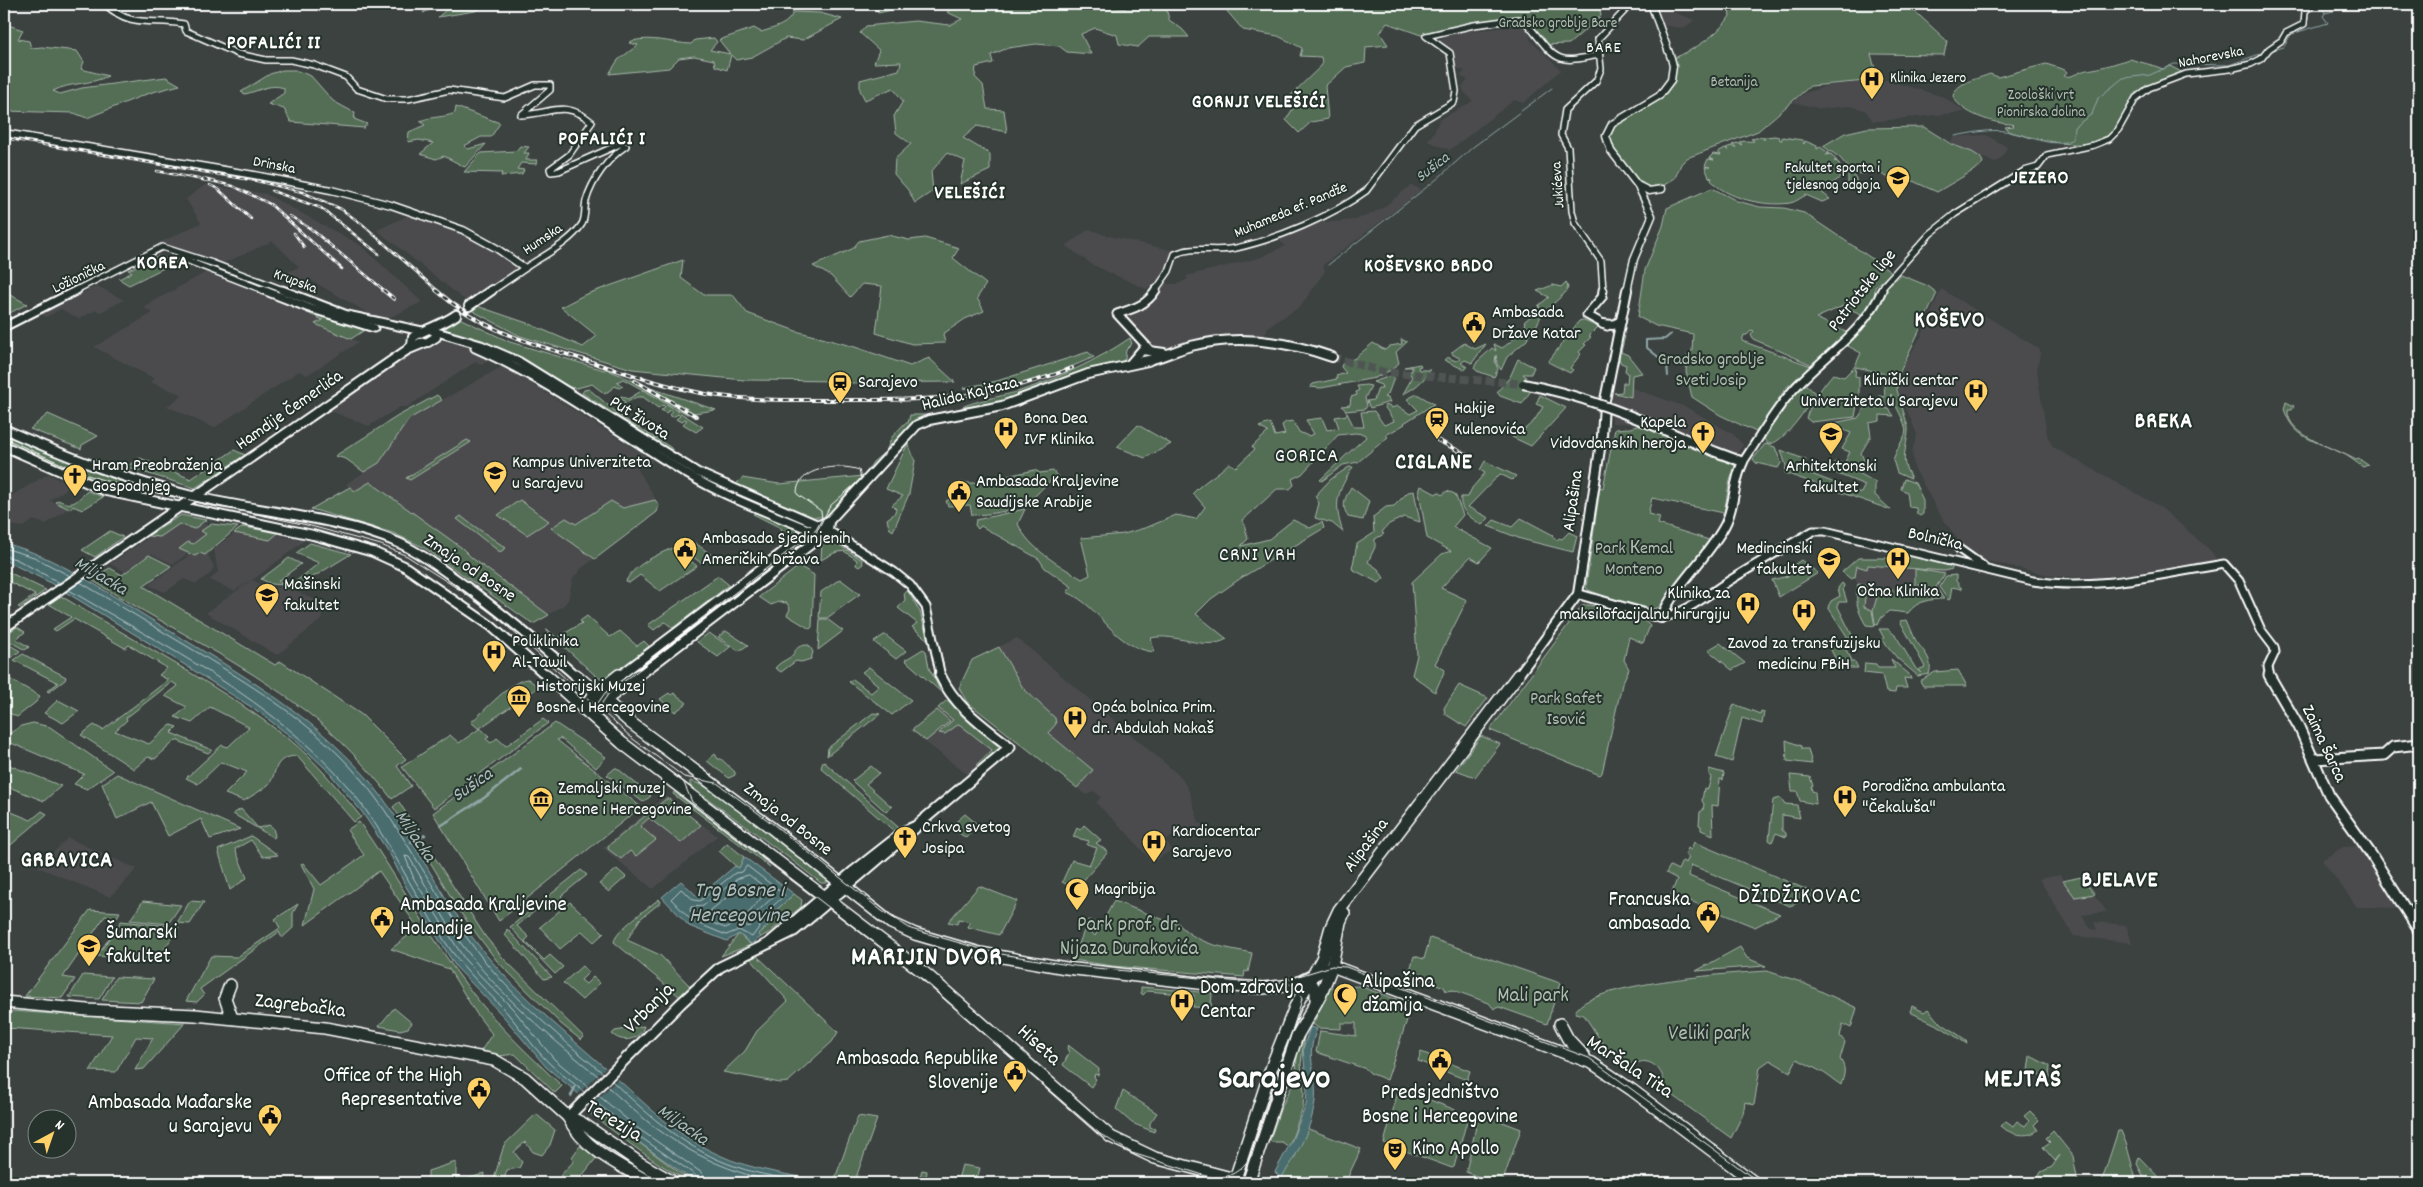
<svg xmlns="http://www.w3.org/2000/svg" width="2423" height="1187" font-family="Dekko,sans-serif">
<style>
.built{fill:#4b4c4e}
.green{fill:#526e55;stroke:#a8b6aa}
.water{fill:#486c6e;stroke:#91a7a8}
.pier{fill:#3c4240}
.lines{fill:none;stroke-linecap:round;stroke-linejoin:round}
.shore{stroke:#b6c4c5;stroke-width:1}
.stream-far2{stroke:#91a7a8;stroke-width:1}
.stream-far1{stroke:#91a7a8;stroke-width:2}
.stream{stroke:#91a7a8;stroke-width:2.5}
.secondary-tunnel{stroke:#505553;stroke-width:8;stroke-dasharray:8 4;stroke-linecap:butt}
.tertiary-far2-casing{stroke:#fff;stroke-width:8}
.tertiary-far1-casing{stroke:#fff;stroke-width:11}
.tertiary-casing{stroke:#fff;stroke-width:13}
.secondary-far2-casing{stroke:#fff;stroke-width:9}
.secondary-far1-casing{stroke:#fff;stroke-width:12}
.secondary-casing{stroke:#fff;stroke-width:14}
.primary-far2-casing{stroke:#fff;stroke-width:9}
.primary-far1-casing{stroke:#fff;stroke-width:12}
.primary-casing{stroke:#fff;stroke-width:14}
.tertiary-far2{stroke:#26332d;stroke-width:5}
.tertiary-far1{stroke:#26332d;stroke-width:7}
.tertiary{stroke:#26332d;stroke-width:9}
.secondary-far2{stroke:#26332d;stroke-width:6}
.secondary-far1{stroke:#26332d;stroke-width:8}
.secondary{stroke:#26332d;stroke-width:11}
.primary-far2{stroke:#26332d;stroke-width:6}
.primary-far1{stroke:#26332d;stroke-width:8}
.primary{stroke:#26332d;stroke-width:11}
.tram{stroke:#fff;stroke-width:1}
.rail-far1-casing{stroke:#fff;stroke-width:2.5}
.rail-casing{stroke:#fff;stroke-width:4}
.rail-far1{stroke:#26332d;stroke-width:1;stroke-dasharray:4;stroke-linecap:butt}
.rail{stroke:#26332d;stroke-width:2;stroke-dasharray:5;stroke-linecap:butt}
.secondary-bridge-casing{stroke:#fff;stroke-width:12;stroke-linecap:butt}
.secondary-bridge{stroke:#26332d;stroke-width:8}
.labels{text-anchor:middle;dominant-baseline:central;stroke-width:4;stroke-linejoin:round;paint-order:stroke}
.far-park-label{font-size:15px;fill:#b1beb2;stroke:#26332d}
.far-street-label{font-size:15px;fill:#fff;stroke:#26332d}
.far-poi-label{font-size:15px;fill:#fff;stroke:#26332d;text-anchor:start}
.far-neighbourhood-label{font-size:16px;letter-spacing:1px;fill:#fff;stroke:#26332d}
.far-water-label{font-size:16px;font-style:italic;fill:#adbdbe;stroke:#26332d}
.street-label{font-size:18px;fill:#fff;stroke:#26332d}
.poi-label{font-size:18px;fill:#fff;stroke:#26332d;text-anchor:start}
.park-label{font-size:18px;fill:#b1beb2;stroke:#26332d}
.far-district-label{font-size:19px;font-weight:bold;letter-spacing:1px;fill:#fff;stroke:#26332d}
.water-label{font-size:19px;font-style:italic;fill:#adbdbe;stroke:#26332d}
.quarter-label{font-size:20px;letter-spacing:1px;fill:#fff;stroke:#26332d}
.near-poi-label{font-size:21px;fill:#fff;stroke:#26332d;text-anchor:start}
.near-park-label{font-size:21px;fill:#b1beb2;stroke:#26332d}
.near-street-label{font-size:21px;fill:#fff;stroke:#26332d}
.district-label{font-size:22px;font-weight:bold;letter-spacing:1px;fill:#fff;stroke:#26332d}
.near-water-label{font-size:22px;font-style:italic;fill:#adbdbe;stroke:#26332d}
.near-neighbourhood-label{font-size:22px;letter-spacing:1px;fill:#fff;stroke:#26332d}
.near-district-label{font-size:26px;font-weight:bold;letter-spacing:1px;fill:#fff;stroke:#26332d}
.near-town-label{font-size:34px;font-weight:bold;fill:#fff;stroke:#26332d}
</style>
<rect width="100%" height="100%" fill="#3c4240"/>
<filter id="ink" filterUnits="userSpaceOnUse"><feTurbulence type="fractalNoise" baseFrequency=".02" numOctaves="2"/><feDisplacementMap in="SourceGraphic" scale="10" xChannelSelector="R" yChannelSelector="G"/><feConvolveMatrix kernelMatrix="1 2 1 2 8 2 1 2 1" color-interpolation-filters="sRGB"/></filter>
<g filter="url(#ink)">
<!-- built -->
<g class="built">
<path d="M1652,4h31l-11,8 23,8 -11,8 -23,-3z"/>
<path d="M1522,26l6,6 3,9 30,29 -38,33 -9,-3 -64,50 -23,-9 8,-10 4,-11 34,-19 -9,-9 -2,-6 6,-6 -8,-4 5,-5 -8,-3 -5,-19 -15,-8 22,-9z"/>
<path d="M1886,80l58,17 21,15 -87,9h-5l-8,-11 -15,-4 -29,3 -28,-7 12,-9 22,-7z"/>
<path d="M1986,135l21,12 -4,9 -8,7 -45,-21 5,-5z"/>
<path d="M205,185l61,9 94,51 62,57 -40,19 -73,-42 -14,6 -12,-11 16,-7 -26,-26 -51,23 -33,-12 -32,-8 44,-21 -15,-24z"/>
<path d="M1411,185l11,5 -99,75 2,6 -25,36 -33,20v5l-7,5h-48l-49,14 -10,-1 -29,-31v-5l16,-6 14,-10 10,-14h14l10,-5 -2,-3 73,-18 26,-12 -10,-11 30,-11 50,-4 14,-5 14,-7z"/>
<path d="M414,213l49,17 57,37 -49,38 -94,-75z"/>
<path d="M1089,229l16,6 69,16 -10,24 -18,14 -53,-24 -27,-19z"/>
<path d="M210,270l114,50 -9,5 44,17 -52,33 -8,-4 -85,57 -47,-22 16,-11 -33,-13 5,-3 -61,-32 59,-34 -10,-6z"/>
<path d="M97,286l27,14 -24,12 -4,-2 -17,9 -18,-10 -15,8 -5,-3z"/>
<path d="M1941,289l97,59 2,5 -3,17 3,21 7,44 6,12 106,59 52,45 7,11 -123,16 -42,-2 -74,-17 -19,-16 -23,-33 -23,-43 -2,-15 5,-18 -19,-45 6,-24 18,-30z"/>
<path d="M438,340l29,6 29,10 -15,9 -6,-3 -68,45h-7l-31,19 -46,-18 85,-58z"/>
<path d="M503,366l148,93 2,2 -4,4 -12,3 22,37 -2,7 -75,56 -9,10 -5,22 -4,5 -31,19 -110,-77 -30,-14 -82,-24 38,-22 -3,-3 33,-21 30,-44z"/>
<path d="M1632,388l54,19 47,27 10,11 -7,10 -14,-2 -70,-29 -40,-1v-29l19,4z"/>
<path d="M48,474l23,12 -21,14 17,9 -21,15 -13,-4 -9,7 -20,-3v-24z"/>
<path d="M176,519l48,9 -51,36 -21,-10 -26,18 -16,-8z"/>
<path d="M243,527l61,14 -46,35 -24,15 -24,-11 8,-8 -4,-23z"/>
<path d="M219,533l-11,22 6,12 -3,6 -15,11 -12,-5 -19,13 -16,-7z"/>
<path d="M1888,549l64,14 1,6 -7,3 -10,15 -9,1v7l-16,-4 -2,3 -16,-4h-11l-5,3 -1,13 -3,4 -17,-4 1,-23 -2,-6 4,-20 32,1z"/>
<path d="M252,580l19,9 14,-3 36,17 1,16 -45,36 -71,-42z"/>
<path d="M1017,638l164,139 8,14 10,32 5,2 -5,10 -14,-6 -19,11 6,10 -20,12 -25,-29 -31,-30 5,-6 -7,-6 -8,4 -119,-93 -8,-14 13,-28z"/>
<path d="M947,700l55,47 -34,28 -58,-45z"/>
<path d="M665,796l52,40 -64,53 -50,-41z"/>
<path d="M68,838l69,31 -27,28 -72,-30z"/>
<path d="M2362,846l20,37 15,25 -40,-1 -35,-47 21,-13z"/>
<path d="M2060,875l4,6 17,-4 26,35 -25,3 9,14 6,1 -3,-8 32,3 6,18 -58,-7 -35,-57z"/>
</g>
<!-- green -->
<g class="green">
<path d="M430,4h58l-13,7 -37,6 10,-9 -8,-3 -17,8z"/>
<path d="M854,4h64l-40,9 -4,-5 -21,1z"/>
<path d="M955,4h142l28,5 2,-5h33l7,7 2,9 13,9 7,8h-40l-11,10 -19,-3 -2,-9 -22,-7 -14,6 10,20 -24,-2 -8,-6 -23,-2 -28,4 -17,7 2,8 -17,4 -1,10 8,8 4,24 17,1 3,22 -30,-6 -14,12 27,16v16l-30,14 5,-23 -18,-8 -16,19 2,19 -18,12 -7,-13 -14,-16 1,-15 16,-15 -15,-11 -2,-17 9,-15 -10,-13 -28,12 -5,-10v-10l39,-10 2,-8 -27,1 5,-13 -19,-17 6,-7 49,-5 35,4 12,-6 -15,-7z"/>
<path d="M1221,4h388l-9,6 1,6 -32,28 -28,1 -19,-27 -101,17 -34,-12 -7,10 8,12 -22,2 -1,16 -19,4 -21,19 3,33 -17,3 -12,11 -13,-13 9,-15 -6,-8 33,-32 -1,-8 -21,-1 2,-8 -24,-12 -35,-6z"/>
<path d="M1719,4h188l40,37 -3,14 -73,-1 7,26 -68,6 -52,45 -71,27 -6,6 -6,14 -20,13c-20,-10 -39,-33 -47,-54l6,-11 36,-20 15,-12 10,-17 -1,-19c20,-8 45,-24 56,-42l-1,-5z"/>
<path d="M793,12l27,1 22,6 -39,21 -17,-2 -34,19 -16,3 -5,-5 -4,15 -12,-4 -1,-6 -20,-4 -15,2 -10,10 -60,6 9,-14 20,-15 -9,-2 3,-2c20,-5 39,2 59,3l4,-4 19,-2 3,4 -7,8 20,4 -11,-14 35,-12 7,4c13,-4 28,-7 32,-20z"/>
<path d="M8,25l15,5 -5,9 11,2 2,7 11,-1 35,4 7,11 -3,7 27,7c-18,9 -38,6 -55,15l7,3 22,-6 84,-11 14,8 -31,8 -62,25 -13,-5 -70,-2v-84z"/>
<path d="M2130,59c12,4 21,5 33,10l7,-3 13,7c-12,2 -44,15 -51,25 -8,12 -11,31 -25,39 -27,16 -70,1 -98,-5l-4,-5 9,-1 -2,-2c-17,0 -51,-10 -59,-28 3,-14 25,-17 37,-22l8,3 48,-13 19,6 2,2 -3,4c9,2 15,-5 23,-6 16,-2 29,-7 43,-11z"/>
<path d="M283,70h12l16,6 22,25 22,12 -1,6 13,5 -3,4 -73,-6 -7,-13 -16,-5 16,-11v-5c-14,-5 -25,3 -39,6l-4,-2 29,-18z"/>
<path d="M456,107l44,16 -9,14h-10l-17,9 4,3 18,-5 -21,23 -21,-11 -8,3 -16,-5 13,-11 -14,-3 -11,2 1,-10 16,-7 -5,-4c12,-5 24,-3 35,-8z"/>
<path d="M1924,127l27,17 21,8 8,5 3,5 -2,4 -44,26 -33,-15 -9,4 -22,-11 -9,4 -10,-1 6,20 -12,-9v-17l-9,-10 -16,-11 22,-13 22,-5z"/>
<path d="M1775,136l4,1 1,3h2v-3l20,3 2,4 1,-3 12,5v3l3,-2 9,6 -3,2 5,-1 6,7h-3l4,1c10,18 -6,21 -19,28l11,9 -8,3 -16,-7c-6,3 -10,7 -16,8 -25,4 -65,-5 -79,-23l1,-2 -3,-1 -4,-10h5l-5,-1 3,-7 6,1 -5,-2 4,-4 8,1 -3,-3 7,-4 4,3 -3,-3 5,-2 4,2 1,-1 -4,-2 5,-2 5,2 -2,-3c5,-2 12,0 14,-1l-3,-2 11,-2 2,3v-3z"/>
<path d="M520,146l9,1 -5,6h5l-3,7h11l-1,4 -15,-1 -4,6 7,1 -2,4 -21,2 1,-3 -38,-1 17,-19 35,-2z"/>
<path d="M1712,188l25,13 23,6 24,1 20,5 88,59 -17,15 -1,13 -13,14 -18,-8 -27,12 32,15 -36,32 -59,-26 -2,-4 3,-4 -2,-1 -5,5h-3l-2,6 69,25 -25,22 -30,44 -36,-17 -28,-18 -6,-25 1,-16 5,-5 1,-17 -37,-8 -18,-9 7,-47 18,-44 4,-18z"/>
<path d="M888,235l21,5 16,-2 34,10 -6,10 33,26 -9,14 7,13 -19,8 -22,15 2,9 -33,1 -36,-11 6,-47 -20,-2 -12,13 -19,-21 -18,-10 39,-17 7,-8z"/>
<path d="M155,257h6l15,5 -47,23 -10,-6 13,-7 -4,-2z"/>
<path d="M683,260l-2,18 23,17h29l14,18 49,18 59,16 55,19 19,-8 26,24 -110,1v-2l-101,-1 -112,-11 -112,-33 -49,-26 6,-4 50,17 56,24 14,-11 -36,-29 23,-12z"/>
<path d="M1901,275l27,11 9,7 -39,83 -1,14 11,37c1,13 -7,29 -2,41 1,4 4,6 5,11l-14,-6 -4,-13c3,-9 8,-17 12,-25 4,-10 -11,-29 -14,-41l3,12 -15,-2v-8l6,1 -2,-24 -27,-6 -1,9 4,1v16l-4,24 -44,5 -5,-4c5,-15 16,-32 27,-44l11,3 11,-11 6,-13 -15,-8 33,-40 6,-17z"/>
<path d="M1566,282l2,6 -3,5 -23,21 -9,19h-4l-2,7 -20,17 -6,13 -4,-6 -1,-9 -1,7 3,7 -4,8 -17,-6 -3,-3 3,-6 15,-14 4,3 -2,-7 8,4c10,-6 17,-15 24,-24l-2,-2 8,-7v-4l8,-4 -2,-1 11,-9 -12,-6 16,-6 8,2z"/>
<path d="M7,293l20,11 -23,12v-22z"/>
<path d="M277,297l39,16 50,16 -15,10 -36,-15 8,-4 -49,-22z"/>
<path d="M459,318l51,24 94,28 2,-1 39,17 71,24 -29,4 -64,-35 -6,3 6,4 -4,2 -4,-2 -10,8 -13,-10 -15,4 -10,-1 -62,-37 -28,-11 -32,-9 3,-5z"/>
<path d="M1582,320l16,7 -9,9 2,1 -7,7 2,1 -7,7 2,2 -11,14 3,2 -3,3 -22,-11 31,-41z"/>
<path d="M1625,336l-4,16 7,3 14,18 -10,2 -1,22 -17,-4 8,-1 1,-9h4l1,-10 -3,-2 1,-6 -5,-2 -3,-6 4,-19z"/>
<path d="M1130,338l2,6 -6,6 -1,9 -7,5 -112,38 -89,19 -10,8 -39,46 -43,42h-12l-77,-33 6,-6 37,6 85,-8 9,-14 13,-11 6,-14 13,-14h3l2,-8h17l77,-14 -43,7c7,-6 47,-13 59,-17 39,-13 76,-30 110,-53z"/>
<path d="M1401,339l6,3 -11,10 3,11 -8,7 -16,8 -54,10 -11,-1 3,-3 24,-5 -1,-3 10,-3 -5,-6 1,-3 13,-6 18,-15 12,7 5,-4 12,-2z"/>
<path d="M1464,343l11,6 11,-5 -14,19 -7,-3 -4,3 6,4 -2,3 -21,-10 3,-3 9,4 5,-2 -9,-5v-2z"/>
<path d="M1088,352l6,5c-39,17 -88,37 -131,31l34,-7z"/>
<path d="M1518,359l16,8 -3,7h-8l3,3 -2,3 8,9 -10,15 -22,-8 -3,-4 13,-15z"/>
<path d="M1420,364l1,2 -3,1 1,3h11c-6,11 -16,19 -27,24l9,-16 -3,-7h3v-4h-8z"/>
<path d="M1391,376l3,2 -6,16 -4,3 4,1 2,4 -20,6 -3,-7 7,-1 4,-12h4l-1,-3 -8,-3z"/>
<path d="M1803,382l12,11c-6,14 -33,52 -47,51l-4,-5 6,-13z"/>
<path d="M1366,385l5,1 -6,12 2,8 -2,3 -19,2 -4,-5 8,-1 1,-8 6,-2 -1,-3 3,-2 -2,-4z"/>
<path d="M589,389l34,29 47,29 5,6 -93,-60 2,-3z"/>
<path d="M643,390l6,3 54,34 -7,5 -13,-8 4,-4 -2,-1 -4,3 -5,-3 4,-3 -2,-2 -5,3 -4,-2 3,-4 -2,-1 -4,3 -5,-3 4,-3 -2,-2 -5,3 -15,-11h-6l-19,10 7,-5 -5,-5 2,-1 6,3z"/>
<path d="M1417,394l17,10 -30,19 1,1 -19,11 2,2 -30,25 -15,3 -21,16 -2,-1c16,-15 30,-29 46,-43l-2,-3 -9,-1 -17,2 -36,39 -10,5 2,6 -4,4h-13l-34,31 5,19 -7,7 28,-7 24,-19 17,8 12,-6 2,6 -83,50 -30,21 -15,15 31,25c-23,13 -51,-7 -76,-1l3,14c-42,-5 -51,-44 -87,-60l5,-5 -27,-19 -6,-9 -58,-33 -3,3 -3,-4 1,-5 49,-11 -7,15c11,25 41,41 64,55l8,-4 -9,-37 43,-4 24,-7 28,-12 20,4 9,-12 -12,-14c11,-12 24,-18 36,-30l7,4 18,-17 -2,-3 16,-15 -9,-5 11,-4 5,13 10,-2 -3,-9 4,-3 7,-1 6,11 9,4 6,-2 -8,-14 16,-2 5,12 12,-2 -4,-11 12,-2v-2l7,14h10l-3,-15 13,-1 10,14 10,-4 -10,-15 5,-1 2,3 7,-2 12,8 8,-4 -11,-11z"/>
<path d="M437,395l5,5 -33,19 -30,44 -15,9 -18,-13 -11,-3 63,-40z"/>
<path d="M1540,395l26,13 -35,38 -19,-9 3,-4 3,2 16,-14 9,-14 -7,-3z"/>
<path d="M2286,402l8,4 -2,4h-4c-2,26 50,39 68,50l3,-1 9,6 -5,2c-8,-5 -14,-11 -23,-15 -25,-11 -47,-14 -56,-43z"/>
<path d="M1871,406l18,3 5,7 -14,-1v6l-11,2 2,13 -10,17 6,14 -10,-4 -4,7 22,12v13l16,15 -106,-37 1,-7 -5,-16 25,10 -5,10 60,23 4,-8 -35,-14 6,-10 8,3 6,-12 -8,-3 9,-16 -22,-9 29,-6 7,-10z"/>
<path d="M48,414l50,22 -16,9 -1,4 -51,-20z"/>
<path d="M1138,425l33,19 -26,14 -28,-11z"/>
<path d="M1641,425l87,34v3l7,3 -6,19 -5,29 -72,-15 -4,16 12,3 -2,7 51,16 -50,67 -5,2 -36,-8 -30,-11 -2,-3 14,-100 3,1 12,-59 15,-1z"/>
<path d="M4,431l90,40 55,16 -8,7 -23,-3 -17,-5 -97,-45z"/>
<path d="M467,440l4,2 -61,38 -4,-2z"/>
<path d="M908,443l7,18 -6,33 -16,37 -4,-3 -2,-9 7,-5 2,-5 -4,-4 11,-9 -17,-7z"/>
<path d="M1765,444l10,3 6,16 -3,5 -22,-5 -3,-4z"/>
<path d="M234,450l11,5 -50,33 -69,-21 14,-9 51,21z"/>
<path d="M1485,461l31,15 -4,4 -12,-6 -32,33 21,11 -7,7c-11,-7 -23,-14 -21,-28h7l4,-9 13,-15 -5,-3z"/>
<path d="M1349,467h4c-16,25 -20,37 -10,65l-11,-9 -17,-5 4,-15 -4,-7 16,-17z"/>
<path d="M1035,470l5,3 13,-2 5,6c-10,4 -13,9 -20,16 -18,18 -42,21 -66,22l-2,-10 -22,1 -2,-5 11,-5 1,-13h16z"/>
<path d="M1904,479l11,4 8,17v14l-3,2 -3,-2 -1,-6 -7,-1 -2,-15 -6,-3z"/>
<path d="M370,482l92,66 10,10 77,57 -16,9 -110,-77 -30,-14 -82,-24 39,-22 5,4z"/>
<path d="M1421,486l15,8 2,-2 4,3 5,-4 8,3 8,21 -10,12 39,21 -13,14 -9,-5 -29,31 26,12 -32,64 10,6 -10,22 -23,-17 5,-20 -5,-73 30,-28 9,-3 -24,-13 -8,-46z"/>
<path d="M1351,487l18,14 -6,19 -15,-3c-7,-12 -3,-19 3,-30z"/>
<path d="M88,491l15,6 -21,13 -9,-4 -4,3 -14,-7 3,-2c18,9 19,-2 30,-9z"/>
<path d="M1414,491l6,31 -16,-5 -15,7 -7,8 2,2 -9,5v8l-7,15 10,7 6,9 -5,5 -27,-14 5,-25 17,-11 -1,-16 13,-10 8,-1 14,-14z"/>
<path d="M520,500l29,21 -22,14 -29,-20z"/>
<path d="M655,500l4,5 -2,7 -62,47 -44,-31 15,-10 10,6 35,-23 12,7z"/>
<path d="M756,513l36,14 8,6 -15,11 -4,-16 -28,-14z"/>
<path d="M181,515l25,5 -12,9 -15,-5 -19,13 -12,-1z"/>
<path d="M461,516l6,5 39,27 -6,4 -43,-33z"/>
<path d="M1521,518l32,17 -1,2 5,3 2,-2 3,1 7,-7 8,4 -4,16 -52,-13 -33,-13 6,-6 18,7z"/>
<path d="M211,524l27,3 -33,28 -5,-2 -5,3 -16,-7 9,-7 5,2 13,-10 -5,-3z"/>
<path d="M243,527l35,6 -8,7 -36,-7z"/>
<path d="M110,531l13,6 -28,20 -13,-7z"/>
<path d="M825,540l8,1 29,19 1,4 -4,3 -3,-2 1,-5 -13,-9 -10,2 -13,7 1,-17z"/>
<path d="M310,543l41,11 -56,34 -5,-2 29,-23 -23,-10z"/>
<path d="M685,543l2,2 -9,6 19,15 -37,25 -20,-16 -11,8 -3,-2c8,-18 41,-31 59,-38z"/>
<path d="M695,543l17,12 -11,8 -17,-13z"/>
<path d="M1889,550l62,13 1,6 -8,2 -76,-6 -1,4 -10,-3 -2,11 -4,2 -9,-7 16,-14h34z"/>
<path d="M149,555l22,11 -28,20 132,79 5,-4 82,54 44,44 -9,7 14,20 -19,13c-25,-32 -53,-62 -85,-87 -67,-52 -146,-88 -217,-133l20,-11 12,7z"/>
<path d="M289,558l12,6 -23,17 6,4 -13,-1 -10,-5z"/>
<path d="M1801,560l17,13 -39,24 -7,-17 16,-4v-7z"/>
<path d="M799,566l15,9 -2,52 -2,2 -23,-14 3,-6 -3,-6 -8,-1 -8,3 -12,-8z"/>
<path d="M1915,569l30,5 -9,13 8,12c-15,0 -27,2 -36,14l-18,-2 -9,7 -3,7 -3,-1 -2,-14 5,-16c10,-7 20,-3 31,0l2,-2 16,3v-8l-12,-3z"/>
<path d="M4,570l42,20 -26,18 -2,-1 17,-12 -31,-16z"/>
<path d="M1956,575v6l6,8 -10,-2 -2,12 -2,1 -9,-13 7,-11z"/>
<path d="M718,576l11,9 -56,43 -8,-6 -11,8 -6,-5z"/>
<path d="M840,579l20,15 -33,24h-8l2,-26z"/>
<path d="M1842,583l2,2 -1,4 4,13h-8l-2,3 16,32 -5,1 -20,-31 3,-6 9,-5 -2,-8z"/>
<path d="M1858,584l8,2 -2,21 8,3 3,16 -9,-1c-9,-15 -11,-24 -8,-41z"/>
<path d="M908,591l12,21 8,28 -16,-13 5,-4 -19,-15 7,-8 -1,-7z"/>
<path d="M61,596c76,47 157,88 228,143 27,22 50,51 72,78l-7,5 -57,-66c-26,1 -19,19 -29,29 -7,6 -17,11 -24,16l-19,-7 22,-22 -26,-10 -23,22 -12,-6 36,-33 6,2 21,-20 -39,-20 -18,16 -17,-6 12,-10 -22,-11 13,-10 -6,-4 -46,36 1,2 -12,11 34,13 22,-19 6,2 -6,6 41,17 -4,3 -32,-13 -21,19 -7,-2 -14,12 -53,-34 13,-10 9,5 65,-50 -9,-5 8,-7 -38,-23 -4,3 -51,-29 -18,12 -3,-2 18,-12 -22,-13z"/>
<path d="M1587,605c14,1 55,10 63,21l-7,17 -14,-6 -5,23 5,9 -7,15 -20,89 -2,2 -110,-45 92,-124z"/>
<path d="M587,616l23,21 10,-6 17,15 7,-5 5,5 -39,31 -12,1 -51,-47v-2l10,9 25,-15 -2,-2z"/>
<path d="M820,619h7l16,12 -25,19z"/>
<path d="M1907,620c3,6 5,13 8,19 7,12 19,19 14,35l-11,2 -21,-18 -15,-19 2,-1 -5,-9h9l8,7 20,33 5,4 -3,-3 7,-3 -25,-46z"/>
<path d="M17,627l8,5 -9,7 13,8 -4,3 -14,-8 -3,2 12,7 -10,8 -6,-4v-19z"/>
<path d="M726,631l22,14 -9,6 -21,-14z"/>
<path d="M709,633l21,14 -12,10 -21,-15z"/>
<path d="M884,635h1l21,16 -10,8 -22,-17z"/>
<path d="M1720,643l25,20 -13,7 -24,-20z"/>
<path d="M1842,643l10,17 -11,2h14l3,6h-23l-9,-3 -1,-3h12l-9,-18z"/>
<path d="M809,645l4,7 -2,7 -10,3 -5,-1 -15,11 -6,-4c4,-5 9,-7 14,-10 8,-5 4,-13 20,-13z"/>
<path d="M999,647l24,41 32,30 1,6 -8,9 45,37 -16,18 -102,-80 -8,-6 -8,-14 13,-28z"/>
<path d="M923,649l3,2 3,17 12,24 -36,-32z"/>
<path d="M23,654l43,23 -1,3 -16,12 -2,-1 11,-8 -44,-23z"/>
<path d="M1891,659l18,15 2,5 -7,-1 3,10h-11l-1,5 -9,-1 -4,-17 -18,-2 1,-10 11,1 2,4h17z"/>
<path d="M869,667l42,33 -19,15 -43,-33 4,-3 18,14 8,-7 -17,-14z"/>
<path d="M1958,670l9,16h-44l-3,-5 15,-9z"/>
<path d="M4,676l36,20 -4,6 -19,15 -13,-7z"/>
<path d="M528,679l8,6v4l-56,39 9,8 -3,3 5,4 6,-5 9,8 37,-27 5,4 -114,85 -32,-41 48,-32 9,8 20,-14 -8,-7c13,-10 41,-43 57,-43z"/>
<path d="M1459,685l29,13 -22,29 -21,-13 -1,-6z"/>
<path d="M669,693l2,2 3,-2 13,10 -12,9 -15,-13z"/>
<path d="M58,700l21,11 -16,12 -19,-10z"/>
<path d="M947,700l55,47 -23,19 -3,-1 16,-15 -33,-26 -14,10 -6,-1 14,-13 -15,-12z"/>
<path d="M1734,704l26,10 1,-3 3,1 -2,12 -20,-6 -10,44 -16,-5z"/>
<path d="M937,710l13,11 -24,20 -14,-11z"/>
<path d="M873,713l7,1 -53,42 1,-8z"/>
<path d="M33,723l17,4 63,44 -26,18 -13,-5 10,-10 -80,-34v-3l17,-11z"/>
<path d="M555,723l51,34 -10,11 -36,-30 -3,2 84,67 -142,114 -66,-108z"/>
<path d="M1481,736l19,8 -25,33 -19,-7z"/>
<path d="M1786,740l15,6 1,3h6l4,15 -25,-3z"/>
<path d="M715,754l3,5h3l14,13v3l-6,3 -22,-17z"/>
<path d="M823,761l75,66v2l-4,2 -73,-63z"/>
<path d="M4,763l57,23 -17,15 -40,-16z"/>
<path d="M871,766l8,7 -13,11 26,23 -6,5 -34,-31z"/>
<path d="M615,768h2l34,28 -8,6 -36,-27z"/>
<path d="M1709,769l15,4 -1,7 -3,-1 -2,27 -6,-1 1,30 -12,-5v-4l-2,-1 1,-13 3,-2 1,-6 -2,-3 2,-13 4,1 3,-11 -2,-4z"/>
<path d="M117,774l123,55 -30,10 -9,-20 -33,17 -17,-34 -34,17 -15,-35z"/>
<path d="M1790,775l20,2 3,9h-2l1,5 3,1 1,12 -16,-3 -3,-10h-5z"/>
<path d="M690,781c28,4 110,77 137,98v4h-6c-42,-34 -87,-65 -131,-97z"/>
<path d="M674,792l86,64 10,11 -97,-73z"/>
<path d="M1781,798l4,6 12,1 3,13 -18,-3v15l4,3v4l-10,-4 -4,9 -3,-2 4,-40z"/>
<path d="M666,799h3l32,26 -20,18 -32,-25 -9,8 16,14 -20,16 -6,-5 -9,8 -13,-10v-3z"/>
<path d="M399,802l86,134 18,22 81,79 -3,3 -20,-16 -64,-63 -37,-49 -34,-57 -33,-48z"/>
<path d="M4,809l27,11 11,-9 5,3 -42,36z"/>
<path d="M241,809l17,19 11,-3 4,3 2,8 -1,2 -41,-24z"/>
<path d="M965,814l12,10 -11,14 -16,-11z"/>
<path d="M359,822c39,55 70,115 111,168 27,35 60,66 92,96l-7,7 -40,-39 -16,2 -18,-5 11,-17 -16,-21 -27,-44 -58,-20 27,-21 -39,-57 -74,54 9,-36 -13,-25 2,-1 18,22 43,-30 -17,-25z"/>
<path d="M1084,825l17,15 -5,3 12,9 -32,37 -14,-7 10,-22 17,5 8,-17 -10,-3 2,-4 -16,-4 4,-9 3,2z"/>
<path d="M251,836l27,19 -15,2 -12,-17 -16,9 12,29 -17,12 -12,-40z"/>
<path d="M1694,842l123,52 -27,12 -99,-41 -2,11 91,38 -25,13 -72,-29 -2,8 -11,-8 7,-19 -11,-6 4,-7 8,4 4,-9 4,2 3,-6 -4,-2 3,-7 3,2z"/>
<path d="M727,843l17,14 -5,12 -20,-18z"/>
<path d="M617,869l9,8 -17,15 -10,-8z"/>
<path d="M581,870l6,5 -26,21 6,6 -8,7 -11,-9 -31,26 12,11 -4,4 19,19 6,-5 13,12 -8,7 -45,-47z"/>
<path d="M2081,877l14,17 -20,3 -12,-16z"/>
<path d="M979,886l38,15 -18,34 -31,-8 2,-5 -11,-3 -2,5 -9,-2z"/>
<path d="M794,894l8,6 -1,7 -31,25 -9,5 -3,-2 10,-9 -4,-5z"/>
<path d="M659,899l2,3 -21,17 -13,21 33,15 28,29 2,3 -10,10 -66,-55c2,-12 34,-34 45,-43z"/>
<path d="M143,901l38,4 -13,19 -38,-4z"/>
<path d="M190,901l14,1 -14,22 -13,-1z"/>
<path d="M1114,901l61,23 1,-3c20,24 47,26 76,32l-4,19 -3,-1 -1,6 -131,-11 -40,-6 15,-40 6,2 -2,11 3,3z"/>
<path d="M570,902l34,31 -10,9 -12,-11 -22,18 -20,-22z"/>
<path d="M298,904l-5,9v15l-11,10 -3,-6 -79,57 4,6 -7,7 -11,-1 25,-45 26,1 43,-29 -5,-9z"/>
<path d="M90,910l30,2 -3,5 -12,-1 -42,61 12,2 -13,19 -37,-2z"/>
<path d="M121,921l58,6 -22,33 -60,-4z"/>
<path d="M507,929l45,48 -8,2 -39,-44z"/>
<path d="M739,934l12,11 -30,11z"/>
<path d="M1430,938l130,45 -13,41 -48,-17 -5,2 -5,-6 -36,-13 -7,1 -2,-4 -35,-13 5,-18 10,3z"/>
<path d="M1740,947l7,11 19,8 -70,5z"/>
<path d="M756,955l82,77 -6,10 -44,40 -8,1 -57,-11 22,-21 12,-20 31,-30 -40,-45z"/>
<path d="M582,966l7,6 -8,8 5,4 7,-7 7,6 -18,17 -19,-17z"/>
<path d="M1767,971l34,11 56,26 -6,20 -8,-4 -3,12 5,6 -5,17c7,10 4,16 1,26l-17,-12 -27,-14 -7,13 -20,-12 -10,7 -6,38 -9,-3 -2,12 -12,24 -69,-50 1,-11c-5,-13 -19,-21 -30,-11l-30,-22 -19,-29 -9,-2c8,-30 161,-40 192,-42z"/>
<path d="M83,975l29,2 -13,22 -30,-2z"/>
<path d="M116,977l38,2 -13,23 -39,-2z"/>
<path d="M1359,986l53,19 -25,75 -17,-7 -4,-4 -50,-17 4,-21 36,5v-13h-15v6l-23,-1 -5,-4 17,-36z"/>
<path d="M1141,987l71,6 -1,15 -18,-1 1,-12 -47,-4 -4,4 -2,-2z"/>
<path d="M1912,1006l12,6 4,-3 9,11 29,20 1,4 -26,-17 -31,-15z"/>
<path d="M394,1008l18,15 -4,5 -8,2 -21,-4z"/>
<path d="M12,1011l173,12 -41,46 -9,1 18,-32 -17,-1 -20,35 -26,-1 22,-36 -106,-7 -2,-7z"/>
<path d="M644,1026c-4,14 -21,18 -32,8l3,-3z"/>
<path d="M1304,1037l-3,27 3,29 -1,14 -14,40 -7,-5h-11l-1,-2 10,-30 16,-33 1,-22z"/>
<path d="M1068,1045l31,24 -1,6 -3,-1 -1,3 2,2 -5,8 -28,-22 6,-12 -2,-5z"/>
<path d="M1421,1052l49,19 -3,9 -49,-19z"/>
<path d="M2030,1056l20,10 -1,12 -21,-7z"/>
<path d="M1399,1088l67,26 2,3 -14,50 -2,1 -68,-25z"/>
<path d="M1123,1091l34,22 -7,10v4l5,2 -1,3 -22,-9 -16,-14z"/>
<path d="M591,1107l93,69 16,7c-22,0 -92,-56 -113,-72z"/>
<path d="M2030,1111l9,9 -5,5 4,5c-11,9 -28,4 -38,-4l6,-5 7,5 4,-5 8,5 4,-5 -5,-5z"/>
<path d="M1479,1113l42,16 -19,54h-6l-30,-11z"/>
<path d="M536,1114l19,16 -5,15 -8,10 -9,-3 -8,-10 -11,10 8,10 -3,6 -12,2 -4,13 -10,-1 11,-37z"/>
<path d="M858,1116l19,3 -23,64 -20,-2z"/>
<path d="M1306,1128l55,21 -16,34h-57l-7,-5 14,-21z"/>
<path d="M2053,1131l20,25 5,27h-33l-1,-3 -5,-4 2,-4 11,-5 8,-12 -5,6 -12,-14 7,-5 -4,-4z"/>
<path d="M2118,1131h3l5,12 11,40h-36z"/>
<path d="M580,1146l17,11 -19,24 2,2h-16l-4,-7 13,-14 -1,-5z"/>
<path d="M2139,1157l25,26h-17l-10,-19z"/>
<path d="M456,1162v21l29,-10 -1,10h-56v-12z"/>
<path d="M962,1165l18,3 -3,11 4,1v3h-63l4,-13 5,1 -1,7 31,5z"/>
</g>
<!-- water -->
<g class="water">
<path d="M4,543c54,14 100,48 148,77 78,48 154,88 216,159 41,49 66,107 104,158 37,50 84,88 130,128 38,33 69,68 115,89 35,17 77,21 115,29h-128l-10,-2 -64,-45 -84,-69 -42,-50 -48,-50 -51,-82 -14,-29 -29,-44 -36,-43 -32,-30 -38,-29 -71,-45 -136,-83 -45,-22z"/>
<path d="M744,857l50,37 -30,27 4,5 -10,8 3,3 -10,7 -12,-10 -12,7 -38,-15 -27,-29 19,-16 17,16 37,-31 4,2z"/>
<path d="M1310,1027l7,2c-13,29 1,44 -2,72 -3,26 -18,55 -34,77l-6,-6 17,-32 14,-35 1,-14 -4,-42z"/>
</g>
<!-- pier -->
<path class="pier" d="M607,1066l12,12 -29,28 -13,-11z"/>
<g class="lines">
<!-- shore -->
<g class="shore">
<path d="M4,548l30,9 36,19"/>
<path d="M4,556l12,3 44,24"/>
<path d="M80,582c40,24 80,48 120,72 49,30 98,60 140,102 53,53 83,121 127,182 37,52 87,95 136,135"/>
<path d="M69,590c98,58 204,109 279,197 39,46 63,103 96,153 16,25 36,44 57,66 17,18 30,39 48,57 11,11 24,19 35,29"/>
<path d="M747,866l38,29 -24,22 -1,9 -8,11 -13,-7 -13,5 -34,-14 -21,-22 10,-10 13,11 6,1 35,-28 7,-1z"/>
<path d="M749,875l26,20 -19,18 -6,14 -12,-4 -13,5 -30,-12 -5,-5 1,-4 12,-1 34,-27z"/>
<path d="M748,884l15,12 -17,20h-12l-9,4 -14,-6v-4l29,-23z"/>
<path d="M612,1081c37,35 76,70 125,86 23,8 47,11 71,16"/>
<path d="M607,1086c55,52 96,79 170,97"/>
<path d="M589,1088l-35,-29 -41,-50 -48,-49 -51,-81 -9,-23 4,1c17,28 32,58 51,85 38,52 90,95 139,135"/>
<path d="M598,1095l38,32 66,46 4,10"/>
<path d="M593,1100l40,32 61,42 6,9"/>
</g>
<!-- stream-far2 -->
<g class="stream-far2">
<path d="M2325,13l37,-9 57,2"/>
<path d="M2270,51l14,-4 7,-13 37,-11 -5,-7 2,-3 -3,-9"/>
<path d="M1955,136c16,-3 34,-7 50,-5 22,3 47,19 68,8l1,-12 18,-13 6,-16 25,-20 27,-3 24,-11 55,1 36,-13"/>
<path d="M1328,265l109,-86 36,-32 79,-59"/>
</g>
<!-- stream-far1 -->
<path class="stream-far1" d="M1668,376l-1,-12 -21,-17v-7l19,-1 6,-5"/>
<!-- stream -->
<g class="stream">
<path d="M442,825l42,-27 37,-29"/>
<path d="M411,842l14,-7"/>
<path d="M571,1096l4,-9"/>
</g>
<!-- secondary-tunnel -->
<g class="secondary-tunnel">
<path d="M456,315l13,-9"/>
<path d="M1332,357l52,15 139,12"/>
</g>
<defs>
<g id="tertiary-far2">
<path d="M105,4c26,25 47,14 79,20l2,7 52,23 28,6h25l23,5 32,12 11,12 30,10h21l41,-9 56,8 30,-13h15v5l-29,25c31,-1 43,-16 71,7l-23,33 -19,14 1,3 8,-1 61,-27 6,2c-18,12 -34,34 -40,55 -2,7 0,16 -4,23 -12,19 -38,31 -57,44"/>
<path d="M178,257l88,34"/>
<path d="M74,291l88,-44 50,16 74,28"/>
<path d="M1155,291l14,-20 6,-17c20,-9 40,-1 61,-6 41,-9 96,-32 130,-57l49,-66 39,-23 2,-11 -6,-38 -24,-17 48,-11 45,-6c7,2 10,7 14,12 25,32 26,32 66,24"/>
<path d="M1603,291l-2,-30 -26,-38 -3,-12 -4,-63 -7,-13 4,-25 31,-29 5,-12 -3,-30 33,-35"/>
<path d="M1881,291l3,-6 46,-51 25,-20 69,-43 14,-4 9,-12 47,-10 15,-6 9,-9 18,-32 13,-10 37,-14 44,-5 21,-5 10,-5 8,-10 13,-9 4,-7 18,-9 1,-13 8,-7"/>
</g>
<g id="tertiary-far1">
<path d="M263,290l46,18 65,20"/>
<path d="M282,290l65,25 75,16"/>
<path d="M1603,290l-1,7 -15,18 20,11"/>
<path d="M4,327l73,-37"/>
<path d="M437,332l44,13 37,16 179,111 124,54 73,46 16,13 16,22 15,70"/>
<path d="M475,348c75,33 142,83 212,126 42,25 90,42 135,61h5"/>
<path d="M1151,351l-34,-37c16,-5 30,-9 39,-24"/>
<path d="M1743,462c16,-24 31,-51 50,-72 29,-33 72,-58 89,-100"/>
<path d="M1959,549l24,17"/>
<path d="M1661,618c28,-6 48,-25 71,-39 27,-17 54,-32 81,-48h12l208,50c63,10 128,-7 191,-17l15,17 22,49 13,17 1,5 -7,15 2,10"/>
</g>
<g id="tertiary">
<path d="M2269,675l30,52 30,68 42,59 48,77"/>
<path d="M2314,759l70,-4 9,-8 26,-3"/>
<path d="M769,943l85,-72 51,-40 11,-5 94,-79c-27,-21 -55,-40 -70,-72"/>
<path d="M568,1117l112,-113 40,-37 74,-36 121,-103"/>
</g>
<path id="secondary-far2" d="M4,133l250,42 77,15 60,15 72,25 33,18 29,20 -34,23"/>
<g id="secondary-far1">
<path d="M469,306l23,-16"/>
<path d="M420,343l8,-1 8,-5 -1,-6 -6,-2"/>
<path d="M407,350l5,-5 1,-8c14,-9 29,-12 43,-22"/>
<path d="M1143,361c17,-2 32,-11 48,-15 48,-12 95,-5 141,11"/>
<path d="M1130,364l12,-14 22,3"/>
<path d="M4,429c64,28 124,52 192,68 65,15 142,20 203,46 20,9 37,22 54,34 44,31 84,65 124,100"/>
<path d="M4,446l102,45 207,44 60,17 31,14 87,60 57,51"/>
<path d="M1578,594l83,24c15,-35 46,-59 64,-93 10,-19 8,-43 18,-63l-27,-10"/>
<path d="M4,628l403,-278 17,-7"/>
<path d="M618,677l201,-152 10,-4 88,-96 12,-5 73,-14 86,-32 60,-13"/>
<path d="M637,677l178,-136 13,-11 1,-9"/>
</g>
<g id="secondary">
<path d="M546,675l76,68 305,232 184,162 44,21 80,21 -2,4"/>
<path d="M576,675l55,48 138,103 122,97 24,11 65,19 86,15 150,17 47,3 30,-3 39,-19"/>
<path d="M583,709l13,-16 23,-18"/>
<path d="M584,709l13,-3 42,-31"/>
<path d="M230,985l-5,13 7,20"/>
<path d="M4,1002l83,8 108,5 130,13 169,32 31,18 42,38 15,7 58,40 35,20"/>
<path d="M568,1117c16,33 53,49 83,66"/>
</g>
<g id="primary-far2">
<path d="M1639,186l10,5 13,-2"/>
<path d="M1627,291l7,-32 18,-43 -14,-30 -27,-35 -5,-15 6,-12 47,-28 12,-16 2,-14 -2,-8 -20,-54"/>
</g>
<g id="primary-far1">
<path d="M1603,324l10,1 8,-4"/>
<path d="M1517,677l61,-83 24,-158 2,-31 23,-115"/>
</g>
<g id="primary">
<path d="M1332,966l260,97 40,27 123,93"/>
<path d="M1309,979l7,12v11"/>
<path d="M1560,1024l8,15 16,17"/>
<path d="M1248,1183l49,-147 24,-42 11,-28 8,-44 4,-9"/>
<path d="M1251,1183l-16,-4 39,-119 21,-53 27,-48 9,-32 8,-17 179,-235"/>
</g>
</defs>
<!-- tertiary-far2 casing -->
<use href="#tertiary-far2" class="tertiary-far2-casing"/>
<!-- tertiary-far1 casing -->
<use href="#tertiary-far1" class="tertiary-far1-casing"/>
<!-- tertiary casing -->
<use href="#tertiary" class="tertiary-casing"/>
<!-- secondary-far2 casing -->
<use href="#secondary-far2" class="secondary-far2-casing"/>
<!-- secondary-far1 casing -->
<use href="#secondary-far1" class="secondary-far1-casing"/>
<!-- secondary casing -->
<use href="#secondary" class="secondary-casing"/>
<!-- primary-far2 casing -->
<use href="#primary-far2" class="primary-far2-casing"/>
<!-- primary-far1 casing -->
<use href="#primary-far1" class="primary-far1-casing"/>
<!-- primary casing -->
<use href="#primary" class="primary-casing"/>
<!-- tertiary-far2 -->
<use href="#tertiary-far2" class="tertiary-far2"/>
<!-- tertiary-far1 -->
<use href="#tertiary-far1" class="tertiary-far1"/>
<!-- tertiary -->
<use href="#tertiary" class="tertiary"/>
<!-- secondary-far2 -->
<use href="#secondary-far2" class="secondary-far2"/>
<!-- secondary-far1 -->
<use href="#secondary-far1" class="secondary-far1"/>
<!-- secondary -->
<use href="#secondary" class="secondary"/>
<!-- primary-far2 -->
<use href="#primary-far2" class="primary-far2"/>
<!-- primary-far1 -->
<use href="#primary-far1" class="primary-far1"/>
<!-- primary -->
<use href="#primary" class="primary"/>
<!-- tram -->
<g class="tram">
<path d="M4,438l80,36 36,11 187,40 74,20 26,11 53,34 39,29 134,120 51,38 33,6 56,41 109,87 29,18 84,24 80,13 176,17 34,-1 11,5 6,11 -1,5 -49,152c-11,16 -22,24 -41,23"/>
<path d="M599,712l-1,-9 7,-10 211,-163 6,-11 -1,-8 -24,-17c-1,-27 43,-31 62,-24l2,9 -31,27 -14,27 -207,160 -7,10 2,10"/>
<path d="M678,777l6,6 8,19 222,171 186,161 32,19 84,26"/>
<path d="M1282,981l50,-15 14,1 243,91 171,125"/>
</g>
<defs>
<g id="rail-far1">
<path d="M4,138l253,43 45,11 39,17 21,15 76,67"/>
<path d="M157,171l51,10"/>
<path d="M203,179l30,7 37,18 72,65"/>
<path d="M210,185l8,4 33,30"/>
<path d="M272,191l49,17 58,46"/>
<path d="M290,216l21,13 74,62"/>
<path d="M294,233l10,14"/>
</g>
<g id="rail">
<path d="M383,290l11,9"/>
<path d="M436,290c45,40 90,52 146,69 41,13 81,27 124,35 43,7 88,6 132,6 88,0 150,1 234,-32"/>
<path d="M635,381l61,35"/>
<path d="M1437,440l30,15"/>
</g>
</defs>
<!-- rail-far1 casing -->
<use href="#rail-far1" class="rail-far1-casing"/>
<!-- rail casing -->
<use href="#rail" class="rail-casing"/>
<!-- rail-far1 -->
<use href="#rail-far1" class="rail-far1"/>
<!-- rail -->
<use href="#rail" class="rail"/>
<defs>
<path id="secondary-bridge" d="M1523,384c69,12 129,41 193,68"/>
</defs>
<!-- secondary-bridge casing -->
<use href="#secondary-bridge" class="secondary-bridge-casing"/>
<!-- secondary-bridge -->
<use href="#secondary-bridge" class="secondary-bridge"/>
</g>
</g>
<!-- icons -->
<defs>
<symbol id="hospital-pin" viewBox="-11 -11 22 30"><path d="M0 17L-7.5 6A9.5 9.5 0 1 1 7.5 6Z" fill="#ffd166" stroke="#26332d"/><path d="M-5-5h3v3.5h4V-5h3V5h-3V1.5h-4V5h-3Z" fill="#111"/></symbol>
<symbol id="university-pin" viewBox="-11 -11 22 30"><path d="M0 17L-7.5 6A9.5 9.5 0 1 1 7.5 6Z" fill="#ffd166" stroke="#26332d"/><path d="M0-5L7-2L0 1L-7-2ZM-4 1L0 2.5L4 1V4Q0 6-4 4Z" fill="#111"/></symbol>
<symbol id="civic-pin" viewBox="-11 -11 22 30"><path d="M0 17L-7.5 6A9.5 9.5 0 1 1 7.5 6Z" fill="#ffd166" stroke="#26332d"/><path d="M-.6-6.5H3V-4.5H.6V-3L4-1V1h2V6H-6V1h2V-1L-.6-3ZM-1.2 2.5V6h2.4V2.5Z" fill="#111"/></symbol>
<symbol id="station-pin" viewBox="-11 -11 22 30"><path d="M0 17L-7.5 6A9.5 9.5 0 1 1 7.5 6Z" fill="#ffd166" stroke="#26332d"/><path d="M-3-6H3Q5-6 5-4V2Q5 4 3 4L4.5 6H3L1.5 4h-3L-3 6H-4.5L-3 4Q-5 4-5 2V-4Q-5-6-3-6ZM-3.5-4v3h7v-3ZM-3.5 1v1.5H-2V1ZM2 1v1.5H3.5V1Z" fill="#111"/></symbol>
<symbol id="church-pin" viewBox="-11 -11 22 30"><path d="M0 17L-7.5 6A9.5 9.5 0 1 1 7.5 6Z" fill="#ffd166" stroke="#26332d"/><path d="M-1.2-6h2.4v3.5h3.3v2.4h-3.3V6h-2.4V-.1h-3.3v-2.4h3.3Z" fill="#111"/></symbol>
<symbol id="museum-pin" viewBox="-11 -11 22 30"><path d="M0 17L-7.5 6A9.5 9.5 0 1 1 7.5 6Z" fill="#ffd166" stroke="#26332d"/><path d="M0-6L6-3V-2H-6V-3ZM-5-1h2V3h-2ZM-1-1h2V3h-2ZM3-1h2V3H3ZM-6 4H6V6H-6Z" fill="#111"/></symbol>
<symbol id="mosque-pin" viewBox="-11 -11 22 30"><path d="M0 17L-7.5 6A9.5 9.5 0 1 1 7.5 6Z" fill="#ffd166" stroke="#26332d"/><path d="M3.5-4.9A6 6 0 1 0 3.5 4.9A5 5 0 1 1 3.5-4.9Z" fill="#111"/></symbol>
<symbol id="theatre-pin" viewBox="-11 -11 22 30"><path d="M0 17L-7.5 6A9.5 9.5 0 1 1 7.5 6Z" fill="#ffd166" stroke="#26332d"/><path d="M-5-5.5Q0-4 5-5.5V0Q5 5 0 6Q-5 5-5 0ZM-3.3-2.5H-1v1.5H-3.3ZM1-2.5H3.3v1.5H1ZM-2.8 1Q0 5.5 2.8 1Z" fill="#111"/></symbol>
</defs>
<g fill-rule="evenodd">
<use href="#hospital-pin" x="1858" y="65" width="28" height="38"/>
<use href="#university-pin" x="1884" y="164" width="28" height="38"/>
<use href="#civic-pin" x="1460" y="309" width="28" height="38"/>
<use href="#station-pin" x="826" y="369" width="28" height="38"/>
<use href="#hospital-pin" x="1962" y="377" width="28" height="38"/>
<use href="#station-pin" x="1423" y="405" width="28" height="38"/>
<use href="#hospital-pin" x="992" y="415" width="28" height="38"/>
<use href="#church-pin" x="1689" y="419" width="28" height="38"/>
<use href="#university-pin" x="1817" y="420" width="28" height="38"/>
<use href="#university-pin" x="481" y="459" width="28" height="38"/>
<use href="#church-pin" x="61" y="462" width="28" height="38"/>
<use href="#civic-pin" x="945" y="478" width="28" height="38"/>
<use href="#civic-pin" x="671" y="535" width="28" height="38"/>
<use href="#university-pin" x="1815" y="545" width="28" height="38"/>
<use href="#hospital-pin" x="1884" y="545" width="28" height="38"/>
<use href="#university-pin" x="253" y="581" width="28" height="38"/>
<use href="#hospital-pin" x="1734" y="590" width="28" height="38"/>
<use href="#hospital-pin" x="1790" y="597" width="28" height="38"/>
<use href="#hospital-pin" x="480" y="638" width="28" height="38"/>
<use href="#museum-pin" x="505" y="683" width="28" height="38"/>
<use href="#hospital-pin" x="1061" y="704" width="28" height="38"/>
<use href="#hospital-pin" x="1831" y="783" width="28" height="38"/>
<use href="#museum-pin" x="527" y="785" width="28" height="38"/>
<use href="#church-pin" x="891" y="824" width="28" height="38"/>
<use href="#hospital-pin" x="1140" y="828" width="28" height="38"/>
<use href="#mosque-pin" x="1063" y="876" width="28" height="38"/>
<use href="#civic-pin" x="1694" y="899" width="28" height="38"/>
<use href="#civic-pin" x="368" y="904" width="28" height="38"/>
<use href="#university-pin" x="75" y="932" width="28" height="38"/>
<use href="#mosque-pin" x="1331" y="981" width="28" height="38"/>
<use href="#hospital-pin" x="1168" y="987" width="28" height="38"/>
<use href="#civic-pin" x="1426" y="1046" width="28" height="38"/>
<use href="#civic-pin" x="1001" y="1058" width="28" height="38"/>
<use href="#civic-pin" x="465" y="1075" width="28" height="38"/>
<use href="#civic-pin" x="256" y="1102" width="28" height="38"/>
<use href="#theatre-pin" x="1381" y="1136" width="28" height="38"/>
</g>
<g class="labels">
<!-- far-park labels -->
<g class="far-park-label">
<text x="1558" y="24">Gradsko groblje Bare</text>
<text x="1734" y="83">Betanija</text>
<text x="2041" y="96">Zoološki vrt<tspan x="2041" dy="17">Pionirska dolina</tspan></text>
</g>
<!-- far-street labels -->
<g class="far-street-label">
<text transform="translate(2211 58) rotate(-11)">Nahorevska</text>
<text transform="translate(274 166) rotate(11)">Drinska</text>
<text transform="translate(1559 185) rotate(-94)">Jukićeva</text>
<text transform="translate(1291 211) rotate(-23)">Muhameda ef. Pandže</text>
<text transform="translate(543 240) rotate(-34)">Humska</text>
<text transform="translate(79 278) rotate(-26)">Ložionička</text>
<text transform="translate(295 282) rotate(21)">Krupska</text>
</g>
<!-- far-poi labels -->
<g class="far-poi-label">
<text x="1890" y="79">Klinika Jezero</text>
<text x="1880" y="169" text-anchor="end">Fakultet sporta i<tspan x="1880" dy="17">tjelesnog odgoja</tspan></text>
</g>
<!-- far-neighbourhood labels -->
<g class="far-neighbourhood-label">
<text x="1604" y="48">BARE</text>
</g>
<!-- far-water labels -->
<g class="far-water-label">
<text transform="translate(1433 168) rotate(-38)">Sušica</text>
</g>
<!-- street labels -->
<g class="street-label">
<text transform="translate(1863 291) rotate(-52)">Patriotske lige</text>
<text transform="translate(970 395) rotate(-14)">Halida Kajtaza</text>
<text transform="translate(290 411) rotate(-35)">Hamdije Čemerlića</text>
<text transform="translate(639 419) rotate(32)">Put života</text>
<text transform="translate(1574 501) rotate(-82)">Alipašina</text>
<text transform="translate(1935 540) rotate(13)">Bolnička</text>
<text transform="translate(469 569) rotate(34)">Zmaja od Bosne</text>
<text transform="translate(2323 744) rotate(65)">Zaima Šarca</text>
<text transform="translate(787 820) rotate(38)">Zmaja od Bosne</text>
<text transform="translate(1367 846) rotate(-53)">Alipašina</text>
</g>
<!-- poi labels -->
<g class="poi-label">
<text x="1492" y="313">Ambasada<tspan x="1492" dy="21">Države Katar</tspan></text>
<text x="1958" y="381" text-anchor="end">Klinički centar<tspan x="1958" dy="21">Univerziteta u Sarajevu</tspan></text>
<text x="858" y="383">Sarajevo</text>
<text x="1454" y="409">Hakije<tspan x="1454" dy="21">Kulenovića</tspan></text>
<text x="1024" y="419">Bona Dea<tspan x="1024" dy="21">IVF Klinika</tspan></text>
<text x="1686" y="423" text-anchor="end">Kapela<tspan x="1686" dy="21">Vidovdanskih heroja</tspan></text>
<text x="512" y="463">Kampus Univerziteta<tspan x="512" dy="21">u Sarajevu</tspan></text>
<text x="92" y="466">Hram Preobraženja<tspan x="92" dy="21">Gospodnjeg</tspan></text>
<text x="1831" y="467" text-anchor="middle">Arhitektonski<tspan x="1831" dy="21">fakultet</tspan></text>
<text x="976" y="482">Ambasada Kraljevine<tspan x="976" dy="21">Saudijske Arabije</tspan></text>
<text x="702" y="539">Ambasada Sjedinjenih<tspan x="702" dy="21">Američkih Država</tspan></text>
<text x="1812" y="549" text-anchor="end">Medincinski<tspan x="1812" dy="21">fakultet</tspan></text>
<text x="284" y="585">Mašinski<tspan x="284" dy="21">fakultet</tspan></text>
<text x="1898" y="592" text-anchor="middle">Očna Klinika</text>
<text x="1730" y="594" text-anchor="end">Klinika za<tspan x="1730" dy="21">maksilofacijalnu hirurgiju</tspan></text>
<text x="512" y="642">Poliklinika<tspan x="512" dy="21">Al-Tawil</tspan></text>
<text x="1804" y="644" text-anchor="middle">Zavod za transfuzijsku<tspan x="1804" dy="21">medicinu FBiH</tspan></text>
<text x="536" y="687">Historijski Muzej<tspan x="536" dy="21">Bosne i Hercegovine</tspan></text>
<text x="1092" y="708">Opća bolnica Prim.<tspan x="1092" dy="21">dr. Abdulah Nakaš</tspan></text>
<text x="1862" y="787">Porodična ambulanta<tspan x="1862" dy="21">"Čekaluša"</tspan></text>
<text x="558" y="789">Zemaljski muzej<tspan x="558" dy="21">Bosne i Hercegovine</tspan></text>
<text x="922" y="828">Crkva svetog<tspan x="922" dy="21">Josipa</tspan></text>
<text x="1172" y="832">Kardiocentar<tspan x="1172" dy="21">Sarajevo</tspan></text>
<text x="1094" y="890">Magribija</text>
</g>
<!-- park labels -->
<g class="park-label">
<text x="1711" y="360">Gradsko groblje<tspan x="1711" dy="21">Sveti Josip</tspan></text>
<text x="1634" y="549">Park Кemal<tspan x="1634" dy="21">Monteno</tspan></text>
<text x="1566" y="699">Park Safet<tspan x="1566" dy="21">Isović</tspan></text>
</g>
<!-- far-district labels -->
<g class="far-district-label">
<text x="274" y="44">POFALIĆI II</text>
<text x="1259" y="103">GORNJI VELEŠIĆI</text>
<text x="602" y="140">POFALIĆI I</text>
<text x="2040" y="179">JEZERO</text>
<text x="970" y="194">VELEŠIĆI</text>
<text x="163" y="264">KOREA</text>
<text x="1429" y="267">KOŠEVSKO BRDO</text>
</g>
<!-- water labels -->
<g class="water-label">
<text transform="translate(100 577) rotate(31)">Miljacka</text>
<text transform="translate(473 786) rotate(-35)">Sušica</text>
<text transform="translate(414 837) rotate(56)">Miljacka</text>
<text transform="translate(682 1126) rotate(35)">Miljacka</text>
</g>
<!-- quarter labels -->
<g class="quarter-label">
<text x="1307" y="457">GORICA</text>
<text x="1258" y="556">CRNI VRH</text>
</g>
<!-- near-poi labels -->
<g class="near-poi-label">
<text x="1690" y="901" text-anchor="end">Francuska<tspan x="1690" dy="24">ambasada</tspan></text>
<text x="400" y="906">Ambasada Kraljevine<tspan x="400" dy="24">Holandije</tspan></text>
<text x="106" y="934">Šumarski<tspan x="106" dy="24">fakultet</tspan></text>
<text x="1362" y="983">Alipašina<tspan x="1362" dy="24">džamija</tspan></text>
<text x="1200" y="989">Dom zdravlja<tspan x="1200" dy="24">Centar</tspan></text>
<text x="998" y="1060" text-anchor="end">Ambasada Republike<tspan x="998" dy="24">Slovenije</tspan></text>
<text x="462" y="1077" text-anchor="end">Office of the High<tspan x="462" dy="24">Representative</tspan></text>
<text x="1440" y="1094" text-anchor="middle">Predsjedništvo<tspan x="1440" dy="24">Bosne i Hercegovine</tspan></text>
<text x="252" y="1104" text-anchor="end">Ambasada Mađarske<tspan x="252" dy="24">u Sarajevu</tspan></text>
<text x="1412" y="1150">Kino Apollo</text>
</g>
<!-- near-park labels -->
<g class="near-park-label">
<text x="1129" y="926">Park prof. dr.<tspan x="1129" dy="24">Nijaza Durakovića</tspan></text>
<text x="1533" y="997">Mali park</text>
<text x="1709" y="1035">Veliki park</text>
</g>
<!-- near-street labels -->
<g class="near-street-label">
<text transform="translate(300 1007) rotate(7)">Zagrebačka</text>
<text transform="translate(650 1009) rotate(-45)">Vrbanja</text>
<text transform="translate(1038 1046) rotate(42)">Hiseta</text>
<text transform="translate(1629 1068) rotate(33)">Maršala Tita</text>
<text transform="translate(613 1122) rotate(31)">Terezija</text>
</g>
<!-- district labels -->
<g class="district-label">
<text x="1950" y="321">KOŠEVO</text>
<text x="2164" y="422">BREKA</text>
<text x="1434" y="463">CIGLANE</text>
<text x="67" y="861">GRBAVICA</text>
<text x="2120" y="881">BJELAVE</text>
</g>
<!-- near-water labels -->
<g class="near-water-label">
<text x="739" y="891">Trg Bosne i<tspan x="739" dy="25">Hercegovine</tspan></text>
</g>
<!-- near-neighbourhood labels -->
<g class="near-neighbourhood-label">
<text x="1800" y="897">DŽIDŽIKOVAC</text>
</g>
<!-- near-district labels -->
<g class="near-district-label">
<text x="927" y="958">MARIJIN DVOR</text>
<text x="2023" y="1080">MEJTAŠ</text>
</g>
<!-- near-town labels -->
<g class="near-town-label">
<text x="1274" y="1080">Sarajevo</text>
</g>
</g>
<!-- margin -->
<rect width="2423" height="1187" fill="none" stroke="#26332d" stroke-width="20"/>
<rect x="10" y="10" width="2403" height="1167" fill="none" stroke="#fff" stroke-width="2" filter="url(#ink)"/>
<!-- north arrow -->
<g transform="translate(52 1134) rotate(40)"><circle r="24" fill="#26332d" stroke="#7d8581"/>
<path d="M0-4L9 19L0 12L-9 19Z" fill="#ffd166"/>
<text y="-8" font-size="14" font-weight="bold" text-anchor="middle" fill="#ffffff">N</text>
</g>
</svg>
